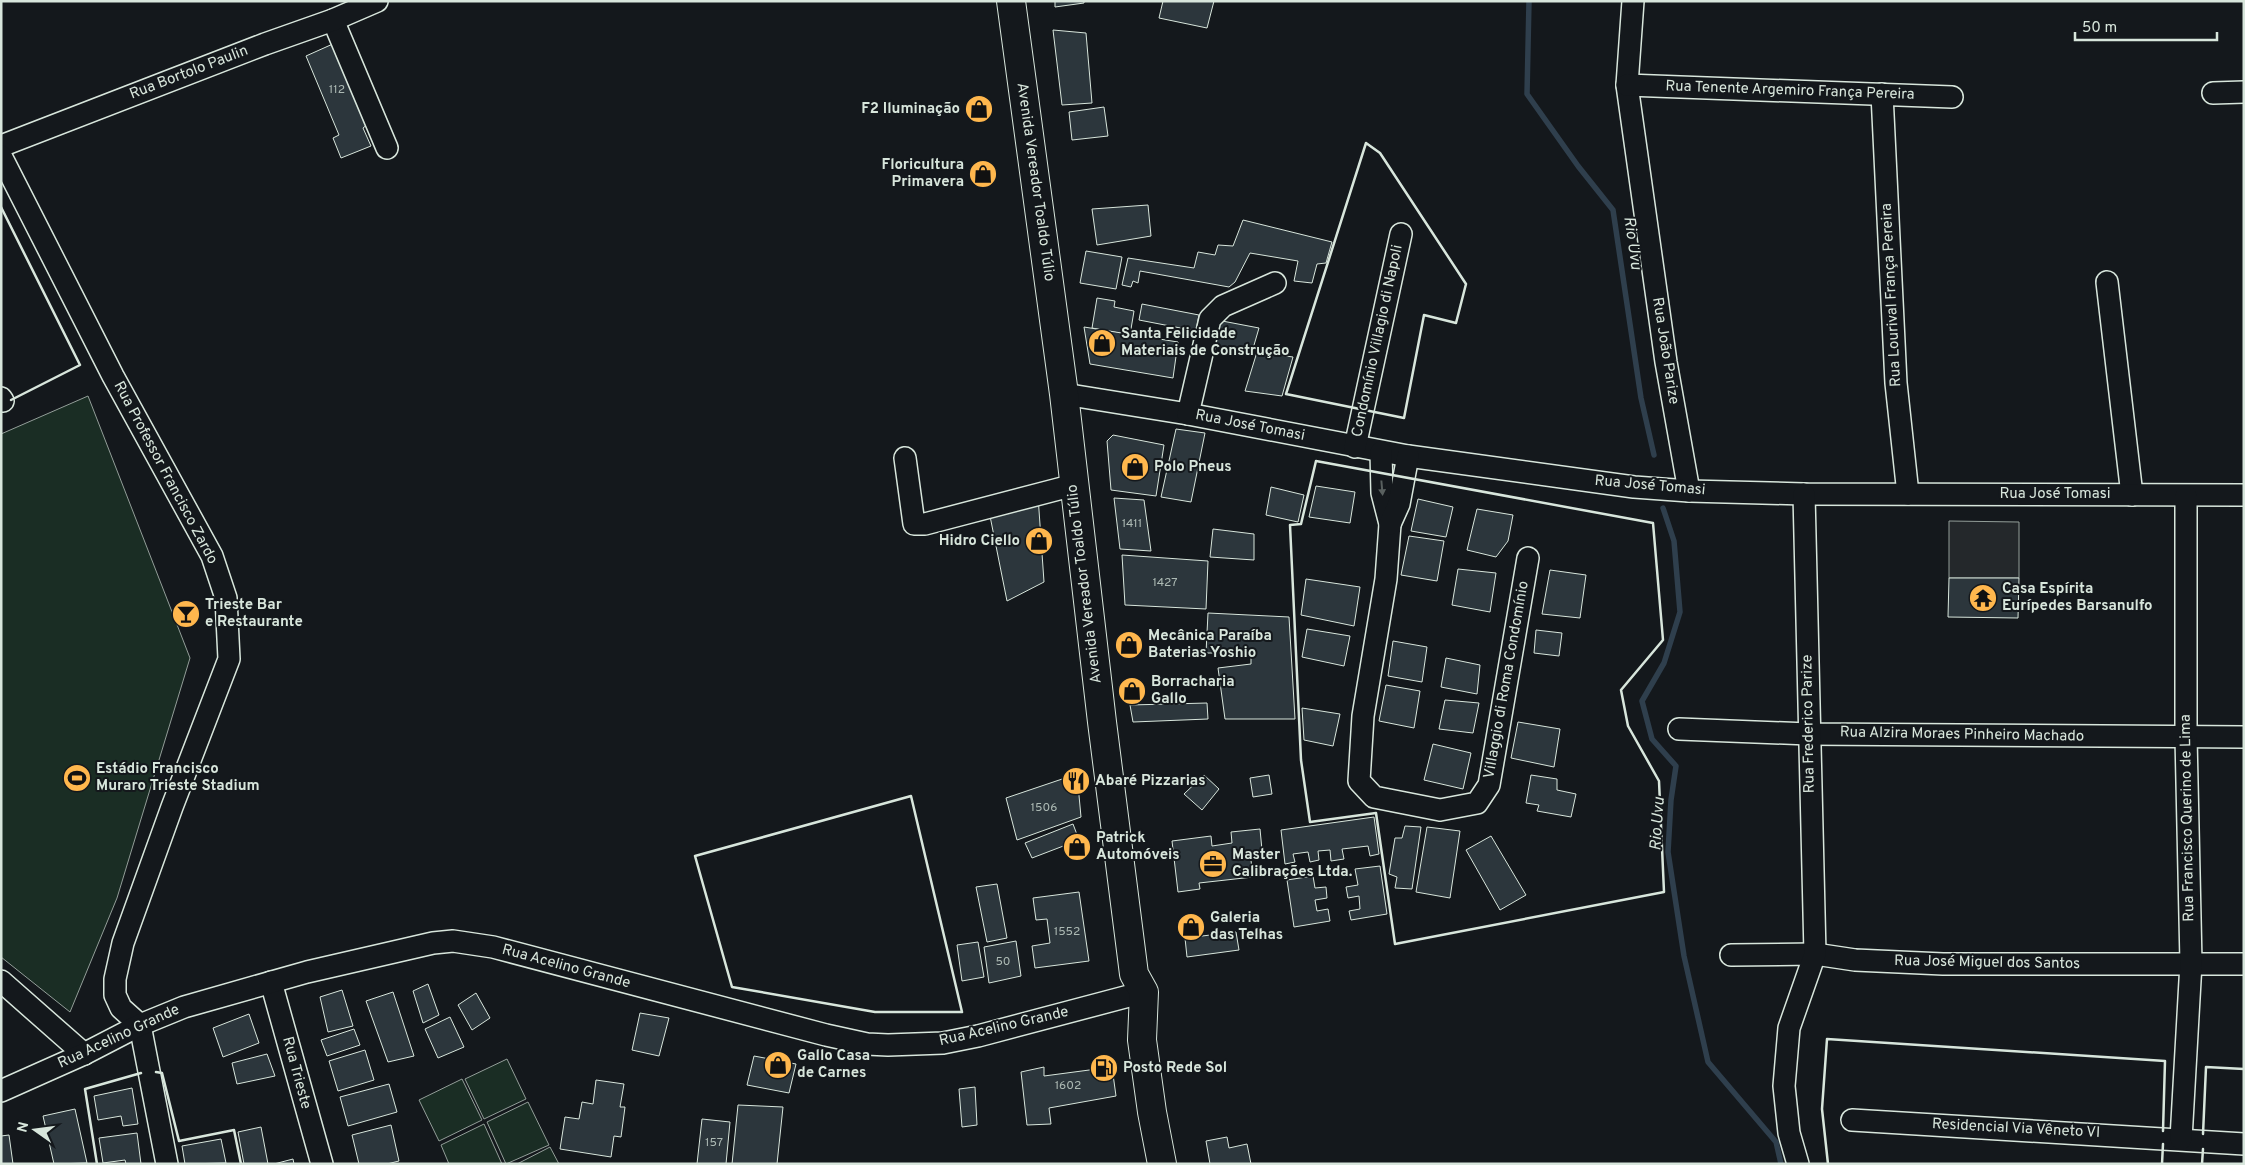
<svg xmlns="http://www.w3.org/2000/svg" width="2245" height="1165" font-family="Overpass,sans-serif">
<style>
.green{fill:#1a2d24;stroke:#939e99}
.parking{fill:#24282b;stroke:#939e99}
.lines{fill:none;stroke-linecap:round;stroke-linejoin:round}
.stream{stroke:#2f3f4d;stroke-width:5.5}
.building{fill:#2c363c;stroke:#d8e6dc}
.minor-casing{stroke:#d8e6dc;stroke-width:24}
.major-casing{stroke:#d8e6dc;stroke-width:30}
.minor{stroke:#14181c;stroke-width:21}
.major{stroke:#14181c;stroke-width:28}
.wall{stroke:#d8e6dc;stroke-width:2.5}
.oneway{fill:#59605f}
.labels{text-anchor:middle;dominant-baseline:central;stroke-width:4;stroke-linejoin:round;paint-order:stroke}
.number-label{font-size:12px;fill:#adbab4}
.street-label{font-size:15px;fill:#d8e6dc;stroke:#14181c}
.poi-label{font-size:15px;font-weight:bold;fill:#d8e6dc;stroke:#14181c;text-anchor:start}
.water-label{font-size:16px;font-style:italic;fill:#d8e6dc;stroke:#14181c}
</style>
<rect width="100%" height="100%" fill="#14181c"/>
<!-- green -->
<g class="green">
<path d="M88,396l102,262 -73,240 -47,114 -69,-55v-523z"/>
<path d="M507,1059l19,40 -42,20 -19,-40z"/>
<path d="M462,1079l20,41 -43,21 -20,-41z"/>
<path d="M528,1102l21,43 -43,19 -19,-42z"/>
<path d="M484,1124l18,40h-53l-8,-19z"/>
<path d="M550,1147l9,17h-42z"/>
</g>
<!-- parking -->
<path class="parking" d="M1949,521l70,1v56h-70z"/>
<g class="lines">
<!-- stream -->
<g class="stream">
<path d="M1529,1l-2,93 51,72 35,44 28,188 13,57"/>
<path d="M1663,508l11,33 6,71 -16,51 -22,38 10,38 24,27 -5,34 -3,52 16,104 24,106 68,80 5,22"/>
</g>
</g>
<!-- building -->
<g class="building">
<path d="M1055,1h29v2l-29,4z"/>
<path d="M1163,1h51l-7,27 -48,-10z"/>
<path d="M1053,30l33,3 6,70 -30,2z"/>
<path d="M335,43l33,81 -5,4 8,18 -30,12 -8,-20 6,-3 -33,-79z"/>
<path d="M1104,107l4,29 -36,4 -3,-28z"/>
<path d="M1148,205l3,31 -54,9 -5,-36z"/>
<path d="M1243,220l89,22 -6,21 -9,1 -5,19 -18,-2 4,-20 -48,-8 -15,29 -6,5 -89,-16 -2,12 -5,-2 -2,6 -9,-2 6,-27 66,10 4,-16 17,3 3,-10 15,1z"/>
<path d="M1086,251l36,6 -6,32 -36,-6z"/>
<path d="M1097,298l18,3 -1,6 20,4 -4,24 -38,-7z"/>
<path d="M1142,304l57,11 -3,16 -57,-11z"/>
<path d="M1217,320l42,8 -7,24 -40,-7z"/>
<path d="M1084,327l94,15 -5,36 -83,-14z"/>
<path d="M1257,352l36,5 -11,39 -37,-5z"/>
<path d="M1176,429l29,4 -14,69 -30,-5z"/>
<path d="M1113,435l51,10 -8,51 -45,-6 -4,-49z"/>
<path d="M1316,486l39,6 -5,31 -41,-6z"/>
<path d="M1271,487l33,8 -6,27 -32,-7z"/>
<path d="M1038,496l6,86 -37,19 -18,-90z"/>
<path d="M1114,498l30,2 7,51 -31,-2z"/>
<path d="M1418,499l35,8 -7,30 -35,-6z"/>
<path d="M1477,509l36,6 -5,26 -12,16 -29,-7z"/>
<path d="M1213,529l41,5v26l-44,-3z"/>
<path d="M1409,536l35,5 -7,40 -36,-6z"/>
<path d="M1122,555l86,6 -2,48 -81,-4z"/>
<path d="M1458,569l38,4 -6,39 -38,-7z"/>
<path d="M1550,570l36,5 -6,43 -38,-4z"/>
<path d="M1949,578h70l-1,40 -70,-1z"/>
<path d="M1306,579l54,8 -6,39 -53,-11z"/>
<path d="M1208,613l81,4 6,102h-70l-7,-51 33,-4v-11h-45z"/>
<path d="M1307,629l43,7 -6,30 -42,-9z"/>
<path d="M1536,630l26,3 -3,23 -25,-3z"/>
<path d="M1393,641l34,6 -5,35 -34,-6z"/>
<path d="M1446,658l34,7 -3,29 -36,-7z"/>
<path d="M1386,685l34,6 -6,37 -35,-7z"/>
<path d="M1445,700l34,3 -6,30 -34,-4z"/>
<path d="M1207,703l1,16 -75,3 -3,-17z"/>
<path d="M1302,708l38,6 -7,32 -29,-6z"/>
<path d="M1518,722l42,7 -6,38 -43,-9z"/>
<path d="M1433,744l38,9 -8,36 -39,-9z"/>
<path d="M1077,774l4,43 -64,23 -11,-42z"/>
<path d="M1204,775l15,14 -17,21 -18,-16z"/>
<path d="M1269,775l3,19 -19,3 -3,-19z"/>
<path d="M1531,775l26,4v11l19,4 -5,23 -34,-6 2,-6 -13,-2z"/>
<path d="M1374,817l5,37 -9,2 -2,-10 -26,3 2,10 -13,2 -1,-11 -12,1 1,9 -9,2 -2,-10 -15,2 2,8 -10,2 -4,-34z"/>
<path d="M1073,824l6,16 -47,18 -7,-15z"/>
<path d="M1405,826l16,1 -9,62 -17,-1 2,-11 -8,-3 6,-36h7z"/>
<path d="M1427,827l33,4 -10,67 -34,-6z"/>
<path d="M1260,829l2,21 -12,2 3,25 -54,6 1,6 -22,3 -6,-51 39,-5 1,10 20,-3 -1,-11z"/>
<path d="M1491,836l35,59 -26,15 -34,-60z"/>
<path d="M1380,866l7,48 -36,6 -2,-9 11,-2 -1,-13 -11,2 -2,-11 12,-2 -3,-16z"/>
<path d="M1313,876l2,12 11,-1 1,11 -12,2 2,11 11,-2 2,12 -36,6 -7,-47z"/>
<path d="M997,884l10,54 -20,4 -11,-55z"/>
<path d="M1079,892l10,69 -54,7 -3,-22 18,-3 -3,-24 -11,1 -3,-22z"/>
<path d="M1236,932l3,18 -52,7 -2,-19z"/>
<path d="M1016,941l5,35 -32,7 -5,-36z"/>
<path d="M978,942l6,35 -22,4 -5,-36z"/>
<path d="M428,984l11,31 -16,8 -10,-32z"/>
<path d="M342,990l11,36 -25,6 -8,-35z"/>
<path d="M393,992l21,64 -26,6 -22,-61z"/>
<path d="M476,993l14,25 -18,12 -14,-25z"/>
<path d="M640,1013l29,5 -10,38 -27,-6z"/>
<path d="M249,1014l10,29 -36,14 -10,-29z"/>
<path d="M450,1017l14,30 -26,11 -13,-29z"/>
<path d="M354,1029l6,16 -33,11 -6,-16z"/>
<path d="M365,1050l9,30 -36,11 -9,-30z"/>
<path d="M267,1054l8,22 -38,8 -5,-21z"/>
<path d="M754,1056l42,8 -7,29 -42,-8z"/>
<path d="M1044,1067v9l68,-9 4,29 -67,12 2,16 -24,1 -6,-53z"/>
<path d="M596,1080l28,4 -4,23h5l-4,30 -7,-1 -3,21 -51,-8 5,-32 14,2 3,-17 11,2z"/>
<path d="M389,1084l8,28 -49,14 -8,-29z"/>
<path d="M975,1087l2,38 -15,2 -3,-38z"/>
<path d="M132,1088l6,36 -15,2 -2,-10 -23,4 -4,-24z"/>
<path d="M738,1105l45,2 -6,57h-45z"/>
<path d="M75,1109l12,54 -33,1 -11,-48z"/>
<path d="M702,1119l28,3 -4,42h-29z"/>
<path d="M391,1125l8,36 -12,3h-28l-7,-29z"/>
<path d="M261,1127l7,37h-24l-6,-32z"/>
<path d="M137,1133l4,31h-15l-1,-4 -22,3 -4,-25z"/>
<path d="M9,1135l4,29h-12v-28z"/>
<path d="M1227,1137l2,11 18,-4 4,20h-41l-4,-23z"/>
<path d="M221,1139l5,24 -41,1 -3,-18z"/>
<path d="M293,1159l1,5h-20z"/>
</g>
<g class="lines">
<defs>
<g id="minor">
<path d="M1633,1l-6,84 39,277 23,129"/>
<path d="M333,20l54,128"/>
<path d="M1627,85l325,12"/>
<path d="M2213,93l31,-1"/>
<path d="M1882,94l14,289 12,111"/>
<path d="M1,146l264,-102 68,-24 44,-19"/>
<path d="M1,156l112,220 99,180 14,42 3,61 -57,148 -49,136 -8,36v16l6,13 19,17 27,139"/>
<path d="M2107,282l25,213"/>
<path d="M1064,394l124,20 220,42 226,31 55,4 115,3 440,1"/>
<path d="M1,398l2,3"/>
<path d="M1188,414l22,-95 13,-13 52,-23"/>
<path d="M1355,447l46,-213"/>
<path d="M1381,452l1,41 8,31 -4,55 -23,137 -4,65 15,16 66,13 37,-7 12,-18 39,-227"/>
<path d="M905,458l9,66h11l149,-39"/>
<path d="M1390,524l9,-20 9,-48"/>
<path d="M1679,729l130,5 435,3"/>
<path d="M1731,955l84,-1 40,6 88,4h301"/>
<path d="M1,981l83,73"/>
<path d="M271,982l51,182"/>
<path d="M1,1091l83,-37 56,-29 44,-18 123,-35 126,-29 20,-2 40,6 333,88 41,9 21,1 55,-2 35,-7 166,-44"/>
<path d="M1852,1120l392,24"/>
<path d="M2181,1139l10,-176 -5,-226v-241"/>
<path d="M1798,1164l-9,-31 -5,-47 5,-58 26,-74 -11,-460"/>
</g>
<path id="major" d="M1011,1l53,393 38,328 32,252 10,18 -2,48 10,72 10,52"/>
</defs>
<!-- minor casing -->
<use href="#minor" class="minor-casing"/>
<!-- major casing -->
<use href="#major" class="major-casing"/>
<!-- minor -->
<use href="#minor" class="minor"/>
<!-- major -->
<use href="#major" class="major"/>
<!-- wall -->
<g class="wall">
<path d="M1366,143l14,10 86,131 -10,39 -32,-8 -20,103 -118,-24z"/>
<path d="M1,207l79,158 -69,35"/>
<path d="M1316,461l337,62 10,117 -42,50 7,36 31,55 5,111 -269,52 -19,-131 -66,9 -9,-62 -11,-235 11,-1z"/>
<path d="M911,796l51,216h-87l-143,-25 -37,-131z"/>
<path d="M156,1072l6,1 17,68 55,-11 7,34"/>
<path d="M2203,1134l3,-67 38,2"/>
<path d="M97,1164l-12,-75 56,-16"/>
<path d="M1828,1164l-6,-55 5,-70 338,22 -2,70"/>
<path d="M2162,1164l1,-20"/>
<path d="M2202,1164l1,-15"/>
</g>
</g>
<!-- one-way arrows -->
<defs><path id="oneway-solid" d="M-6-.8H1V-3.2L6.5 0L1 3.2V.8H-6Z" transform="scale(1.25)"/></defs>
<use class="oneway" href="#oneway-solid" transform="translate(1382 488) rotate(85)"/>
<!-- icons -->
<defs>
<symbol id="shop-disc" viewBox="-11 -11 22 22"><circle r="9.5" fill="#ffb74d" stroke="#14181c"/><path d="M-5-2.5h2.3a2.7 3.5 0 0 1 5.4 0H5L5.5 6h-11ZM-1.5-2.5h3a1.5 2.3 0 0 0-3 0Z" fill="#111"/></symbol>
<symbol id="temple-disc" viewBox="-11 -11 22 22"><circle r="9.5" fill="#ffb74d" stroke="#14181c"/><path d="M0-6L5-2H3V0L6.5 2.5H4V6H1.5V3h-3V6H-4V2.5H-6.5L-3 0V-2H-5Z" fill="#111"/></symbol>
<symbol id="bar-disc" viewBox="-11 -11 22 22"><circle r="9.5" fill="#ffb74d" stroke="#14181c"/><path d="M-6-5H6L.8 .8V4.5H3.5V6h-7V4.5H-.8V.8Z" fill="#111"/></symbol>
<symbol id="stadium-disc" viewBox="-11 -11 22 22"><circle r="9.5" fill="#ffb74d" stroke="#14181c"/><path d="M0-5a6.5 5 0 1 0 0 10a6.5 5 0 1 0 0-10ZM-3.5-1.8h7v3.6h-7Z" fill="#111"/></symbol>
<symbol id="restaurant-disc" viewBox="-11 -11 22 22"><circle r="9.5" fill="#ffb74d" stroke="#14181c"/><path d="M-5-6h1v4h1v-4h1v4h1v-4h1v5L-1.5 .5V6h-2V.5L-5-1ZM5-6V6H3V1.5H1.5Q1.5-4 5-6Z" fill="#111"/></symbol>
<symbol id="office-disc" viewBox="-11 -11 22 22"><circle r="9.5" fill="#ffb74d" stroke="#14181c"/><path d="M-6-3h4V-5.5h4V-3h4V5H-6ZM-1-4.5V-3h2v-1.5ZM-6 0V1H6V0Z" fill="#111"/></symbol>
<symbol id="fuel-disc" viewBox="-11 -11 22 22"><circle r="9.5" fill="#ffb74d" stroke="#14181c"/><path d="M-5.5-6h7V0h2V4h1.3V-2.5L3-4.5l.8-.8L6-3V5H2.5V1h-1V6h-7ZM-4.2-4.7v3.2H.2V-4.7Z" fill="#111"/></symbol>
</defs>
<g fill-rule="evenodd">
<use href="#shop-disc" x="963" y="93" width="32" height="32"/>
<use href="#shop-disc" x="967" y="158" width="32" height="32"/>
<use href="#shop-disc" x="1086" y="327" width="32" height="32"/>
<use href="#shop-disc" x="1119" y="451" width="32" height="32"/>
<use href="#shop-disc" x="1023" y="525" width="32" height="32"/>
<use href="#temple-disc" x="1967" y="582" width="32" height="32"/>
<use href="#bar-disc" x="170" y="598" width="32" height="32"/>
<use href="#shop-disc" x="1113" y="629" width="32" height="32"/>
<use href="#shop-disc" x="1116" y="675" width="32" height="32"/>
<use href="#stadium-disc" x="61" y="762" width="32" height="32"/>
<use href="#restaurant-disc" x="1060" y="765" width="32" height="32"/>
<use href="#shop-disc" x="1061" y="831" width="32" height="32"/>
<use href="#office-disc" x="1197" y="848" width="32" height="32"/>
<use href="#shop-disc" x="1175" y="911" width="32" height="32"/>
<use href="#shop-disc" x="762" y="1049" width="32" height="32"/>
<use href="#fuel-disc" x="1088" y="1052" width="32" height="32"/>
</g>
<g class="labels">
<!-- number labels -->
<g class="number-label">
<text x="337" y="90">112</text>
<text x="1132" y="524">1411</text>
<text x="1165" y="583">1427</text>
<text x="1044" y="808">1506</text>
<text x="1067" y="932">1552</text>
<text x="1003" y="962">50</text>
<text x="1068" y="1086">1602</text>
<text x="714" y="1143">157</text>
</g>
<!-- street labels -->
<g class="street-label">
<text transform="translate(189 73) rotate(-21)">Rua Bortolo Paulin</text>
<text transform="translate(1790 91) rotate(2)">Rua Tenente Argemiro França Pereira</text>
<text transform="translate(1035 182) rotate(82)">Avenida Vereador Toaldo Túlio</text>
<text transform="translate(1892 295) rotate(-93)">Rua Lourival França Pereira</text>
<text transform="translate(1378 341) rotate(-78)">Condomínio Villagio di Napoli</text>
<text transform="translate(1665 351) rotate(81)">Rua João Parize</text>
<text transform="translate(1250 426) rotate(11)">Rua José Tomasi</text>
<text transform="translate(165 473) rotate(62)">Rua Professor Francisco Zardo</text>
<text transform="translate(1650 486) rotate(5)">Rua José Tomasi</text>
<text x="2055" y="494">Rua José Tomasi</text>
<text transform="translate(1085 584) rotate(-97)">Avenida Vereador Toaldo Túlio</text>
<text transform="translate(1507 680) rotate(-80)">Villaggio di Roma Condomínio</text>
<text transform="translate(1809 724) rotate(-91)">Rua Frederico Parize</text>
<text transform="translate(1962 735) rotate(1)">Rua Alzira Moraes Pinheiro Machado</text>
<text transform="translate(2188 818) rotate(-91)">Rua Francisco Querino de Lima</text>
<text transform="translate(1987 963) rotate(1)">Rua José Miguel dos Santos</text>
<text transform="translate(566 967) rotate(15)">Rua Acelino Grande</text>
<text transform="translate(1004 1027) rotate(-13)">Rua Acelino Grande</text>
<text transform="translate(119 1037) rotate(-25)">Rua Acelino Grande</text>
<text transform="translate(296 1073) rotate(75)">Rua Trieste</text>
<text transform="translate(2016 1129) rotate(3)">Residencial Via Vêneto VI</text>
</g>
<!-- poi labels -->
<g class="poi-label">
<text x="960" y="109" text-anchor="end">F2 Iluminação</text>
<text x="964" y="165" text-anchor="end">Floricultura<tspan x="964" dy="17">Primavera</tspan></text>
<text x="1121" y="334">Santa Felicidade<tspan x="1121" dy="17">Materiais de Construção</tspan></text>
<text x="1154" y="467">Polo Pneus</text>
<text x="1020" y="541" text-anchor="end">Hidro Ciello</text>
<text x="2002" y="589">Casa Espírita<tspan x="2002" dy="17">Eurípedes Barsanulfo</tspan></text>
<text x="205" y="605">Trieste Bar<tspan x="205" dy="17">e Restaurante</tspan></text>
<text x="1148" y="636">Mecânica Paraíba<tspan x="1148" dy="17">Baterias Yoshio</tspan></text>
<text x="1151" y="682">Borracharia<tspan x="1151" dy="17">Gallo</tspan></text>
<text x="96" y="769">Estádio Francisco<tspan x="96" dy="17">Muraro Trieste Stadium</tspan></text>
<text x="1095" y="781">Abaré Pizzarias</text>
<text x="1096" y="838">Patrick<tspan x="1096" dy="17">Automóveis</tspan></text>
<text x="1232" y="855">Master<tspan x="1232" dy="17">Calibrações Ltda.</tspan></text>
<text x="1210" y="918">Galeria<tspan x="1210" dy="17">das Telhas</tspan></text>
<text x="797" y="1056">Gallo Casa<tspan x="797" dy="17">de Carnes</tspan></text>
<text x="1123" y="1068">Posto Rede Sol</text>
</g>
<!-- water labels -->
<g class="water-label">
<text transform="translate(1632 243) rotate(82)">Rio Uvu</text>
<text transform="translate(1658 824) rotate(-86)">Rio Uvu</text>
</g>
</g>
<!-- border -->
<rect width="2245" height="1165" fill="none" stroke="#d8e6dc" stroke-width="5"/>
<!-- north arrow -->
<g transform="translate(35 1130) rotate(284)" stroke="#14181c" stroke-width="4" paint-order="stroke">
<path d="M0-4L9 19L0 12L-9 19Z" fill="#d8e6dc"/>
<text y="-8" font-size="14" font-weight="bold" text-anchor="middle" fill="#d8e6dc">N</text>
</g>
<!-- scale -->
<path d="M2075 32v8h142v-8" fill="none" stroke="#d8e6dc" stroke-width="2.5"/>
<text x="2082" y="32" font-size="15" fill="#d8e6dc" stroke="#14181c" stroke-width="4" paint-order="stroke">50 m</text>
</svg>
